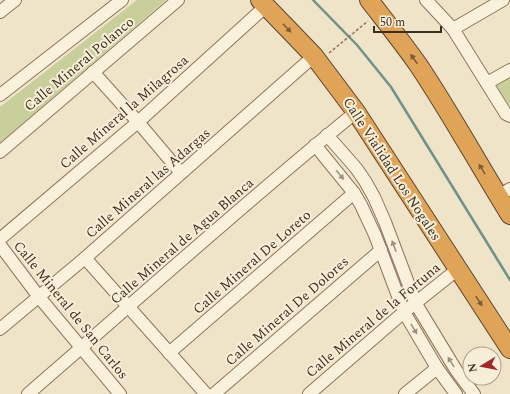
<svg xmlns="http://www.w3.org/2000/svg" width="510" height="394" font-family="Spectral,serif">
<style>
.green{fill:#c9cf9b}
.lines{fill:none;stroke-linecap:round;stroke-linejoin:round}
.stream{stroke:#6f938a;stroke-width:2.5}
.minor-casing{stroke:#8d765c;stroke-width:14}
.highway-casing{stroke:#5b4430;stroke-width:20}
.path{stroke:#8d765c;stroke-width:1.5;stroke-dasharray:3 2;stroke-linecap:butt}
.minor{stroke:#faf1dc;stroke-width:12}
.highway{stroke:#e0a458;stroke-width:18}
.oneway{fill:#7e5d36}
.oneway2{fill:#9c907e}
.labels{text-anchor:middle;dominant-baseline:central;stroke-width:4;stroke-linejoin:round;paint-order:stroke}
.street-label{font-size:14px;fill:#3d2e20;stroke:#f7eed8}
</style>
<rect width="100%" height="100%" fill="#f0e4c8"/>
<!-- green -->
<g class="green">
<path d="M137,0h29l-166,143v-36z"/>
<path d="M510,75v30l-3,-2 -10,-17 2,-5z"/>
</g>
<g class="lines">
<!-- stream -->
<path class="stream" d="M313,0l44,45 34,42 119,193"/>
<defs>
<g id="minor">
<path d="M426,0l27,29 53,85 4,2"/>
<path d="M0,12l15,-12"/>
<path d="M453,29l50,-29"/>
<path d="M93,72l45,50 43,51"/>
<path d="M487,83l23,-13"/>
<path d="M0,95l122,-95"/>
<path d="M327,135l29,33 9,13 9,16 11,25 31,82 40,66 18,24"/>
<path d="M315,145l39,48 7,12 14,30 29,77 33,56 19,26"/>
<path d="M0,152l178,-152"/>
<path d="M499,196l11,-7"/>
<path d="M0,239l138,-117 128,-116"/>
<path d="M0,245l39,52 81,97"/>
<path d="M85,258l121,136"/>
<path d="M0,329l85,-71 229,-202"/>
<path d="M169,353l185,-160"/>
<path d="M28,394c109,-94 216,-191 328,-282"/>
<path d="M214,394l167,-144"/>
<path d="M309,394l95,-82 54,-43"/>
<path d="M405,394l32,-26"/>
</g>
<g id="highway">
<path d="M260,0l30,31 24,25 42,56 154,237"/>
<path d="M369,0c17,22 34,43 50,66 32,48 60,99 91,149"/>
</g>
</defs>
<!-- minor casing -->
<use href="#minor" class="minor-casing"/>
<!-- highway casing -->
<use href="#highway" class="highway-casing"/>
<!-- path -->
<path class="path" d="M329,53l39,-32"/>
<!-- minor -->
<use href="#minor" class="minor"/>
<!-- highway -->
<use href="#highway" class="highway"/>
</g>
<!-- one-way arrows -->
<defs><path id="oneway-solid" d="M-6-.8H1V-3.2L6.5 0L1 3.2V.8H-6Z"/></defs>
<g class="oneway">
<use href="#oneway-solid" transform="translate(287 28) rotate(46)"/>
<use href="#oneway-solid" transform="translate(414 59) rotate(-125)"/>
<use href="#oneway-solid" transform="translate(482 169) rotate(-121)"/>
<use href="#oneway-solid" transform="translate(479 301) rotate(57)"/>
</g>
<g class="oneway2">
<use href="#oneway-solid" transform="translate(340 175) rotate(51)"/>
<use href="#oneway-solid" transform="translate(394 246) rotate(-110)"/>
<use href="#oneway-solid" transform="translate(414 329) rotate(59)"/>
<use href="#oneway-solid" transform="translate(451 362) rotate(-122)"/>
</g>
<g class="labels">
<!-- street labels -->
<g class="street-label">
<text transform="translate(79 64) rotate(-40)">Calle Mineral Polanco</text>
<text transform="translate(124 112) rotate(-41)">Calle Mineral la Milagrosa</text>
<text transform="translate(392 169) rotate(57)">Calle Vialidad Los Nogales</text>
<text transform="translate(148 183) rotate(-41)">Calle Mineral las Adargas</text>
<text transform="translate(182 241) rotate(-41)">Calle Mineral de Agua Blanca</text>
<text transform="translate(252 262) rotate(-41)">Calle Mineral De Loreto</text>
<text transform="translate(71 310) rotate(51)">Calle Mineral de San Carlos</text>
<text transform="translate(287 311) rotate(-41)">Calle Mineral De Dolores</text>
<text transform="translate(373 320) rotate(-40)">Calle Mineral de la Fortuna</text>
</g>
</g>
<!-- north arrow -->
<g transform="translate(482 366) rotate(260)"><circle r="19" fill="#f7eed8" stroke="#ada18e"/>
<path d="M0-3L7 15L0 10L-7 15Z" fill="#9e2a2b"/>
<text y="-6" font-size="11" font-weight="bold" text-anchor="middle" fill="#3d2e20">N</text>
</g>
<!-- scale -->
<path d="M374 26v6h67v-6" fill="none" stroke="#3d2e20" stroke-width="2"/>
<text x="380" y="26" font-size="12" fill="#3d2e20" stroke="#f7eed8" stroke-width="3" paint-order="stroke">50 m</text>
</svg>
